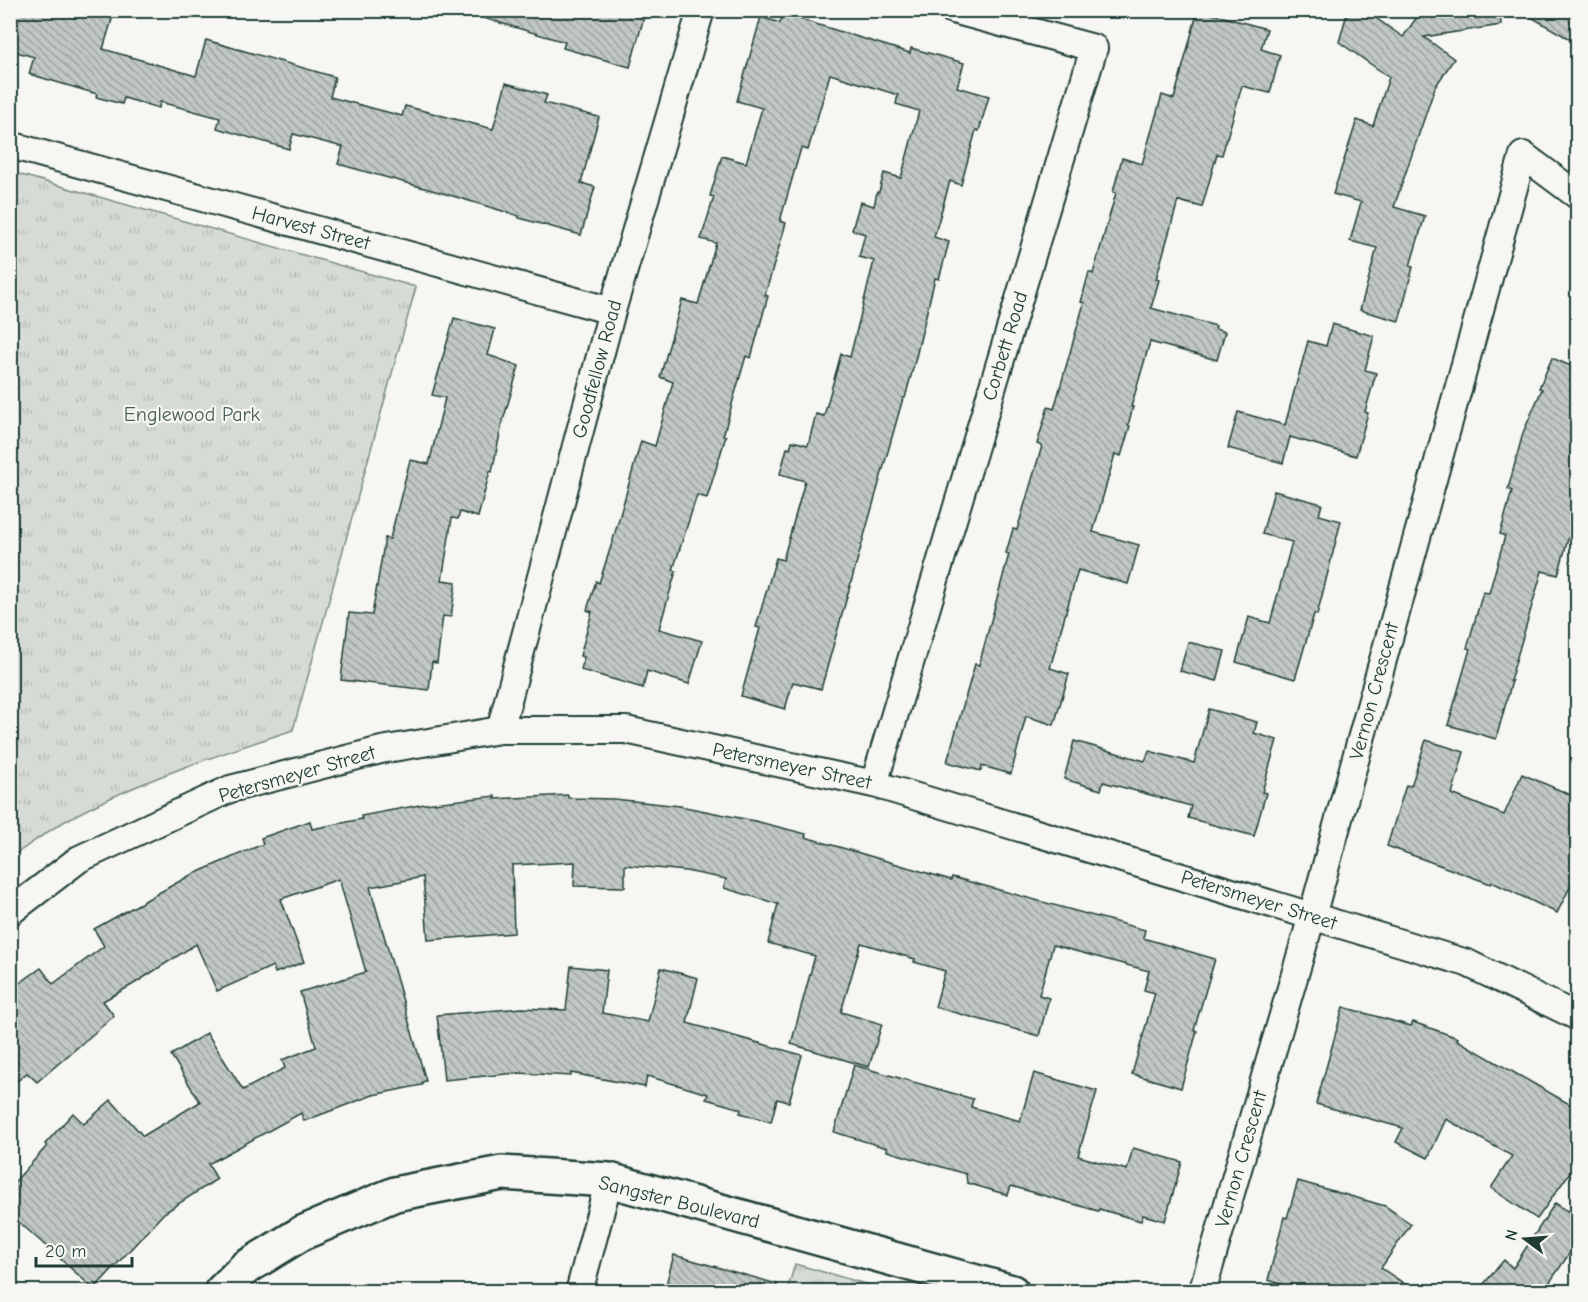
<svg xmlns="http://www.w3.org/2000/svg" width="1588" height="1302" font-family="'Comic Neue',sans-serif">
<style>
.park{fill:url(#park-tufts);stroke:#7a8c85;stroke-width:1.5}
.building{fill:url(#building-back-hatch);stroke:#1f3d34;stroke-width:1.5}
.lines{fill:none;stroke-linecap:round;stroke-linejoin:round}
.minor-casing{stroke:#1f3d34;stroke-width:30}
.tertiary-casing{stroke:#1f3d34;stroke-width:38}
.minor{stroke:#f6f6f2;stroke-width:26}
.tertiary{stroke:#f6f6f2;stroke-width:33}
.labels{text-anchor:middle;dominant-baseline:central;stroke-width:4.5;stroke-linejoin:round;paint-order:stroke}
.street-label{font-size:20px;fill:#1f3d34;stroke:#f6f6f2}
.park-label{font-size:20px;fill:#445d54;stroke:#f6f6f2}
</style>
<defs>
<pattern id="park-tufts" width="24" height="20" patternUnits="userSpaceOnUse" patternTransform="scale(1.5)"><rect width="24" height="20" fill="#d6dbd6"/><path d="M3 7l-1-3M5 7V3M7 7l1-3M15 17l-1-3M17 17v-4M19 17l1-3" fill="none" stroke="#b7bdb8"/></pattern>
<pattern id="building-back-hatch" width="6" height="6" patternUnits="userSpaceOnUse" patternTransform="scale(1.5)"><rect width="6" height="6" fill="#c1c8c3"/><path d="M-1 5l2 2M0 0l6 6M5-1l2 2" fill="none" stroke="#9ca49f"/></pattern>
</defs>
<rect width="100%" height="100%" fill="#f6f6f2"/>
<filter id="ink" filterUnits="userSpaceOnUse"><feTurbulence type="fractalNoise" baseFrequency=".0167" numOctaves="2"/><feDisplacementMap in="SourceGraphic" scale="12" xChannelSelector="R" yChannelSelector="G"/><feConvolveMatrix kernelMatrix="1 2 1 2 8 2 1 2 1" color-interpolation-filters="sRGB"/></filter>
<g filter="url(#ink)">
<!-- park -->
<g class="park">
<path d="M11,172l405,115 -123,443c-73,24 -149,49 -217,85 -23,12 -44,28 -65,42z"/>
<path d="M795,1264l96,27h-104z"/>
</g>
<!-- building -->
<g class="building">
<path d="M10,10h84l19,6 -10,33 93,27 10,-36 129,37 -5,20 72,19 3,-10 88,23 13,-46 41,12 -3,8 55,14 -18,66 14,4 -14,48 -62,-17v-2l-66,-20 -115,-32 5,-17 -50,-13 -4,15 -72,-21 3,-10 -60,-16 -1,6 -35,-10 -2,6 -26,-7 1,-3 -68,-20 5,-17 -24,-7z"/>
<path d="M480,10h166l-16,57 -67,-19 2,-6 -85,-25z"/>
<path d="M1198,10l69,19 -6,20 19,6 -10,38 -28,-7 -20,69 -5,-1 -15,53 -24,-6 -22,78 3,1 -8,28 65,18 -1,3 10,3 -8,28 -67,-18 -19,65h2l-5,18 2,1 -9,30 -6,-2 -22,78 46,13 -11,39 -50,-14 -28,98 19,6 -15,51 -28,-9 -15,58 -29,-8 -1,5 -34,-9 28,-98 4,1 30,-111 -3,-1 7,-24 4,1 25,-84 -5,-2 11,-37 6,2 30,-106 -3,-1 8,-30 4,2 3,-11 20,-70 -3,-1 9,-34 20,6 20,-69 12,4z"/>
<path d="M1348,10h16l39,27 19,-27h78l1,15 -77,12 30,22 -19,28 -41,120 31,9 -15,50 3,1 -14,54 -39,-11 17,-62 -27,-7 11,-39 -28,-8 24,-74 16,6 16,-49 -50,-35z"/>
<path d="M1519,10h59v34z"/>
<path d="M783,14l127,39 1,-5 53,15 -7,24 32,9 -10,35 -3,-1 -15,55 -11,-4 -16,56 15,5 -10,37 -4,-1 -20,83 -10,37h-2l-82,291 -28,-7 -8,27 -44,-13 19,-68 -4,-1 20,-69 7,2 22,-79 -25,-7 7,-26 3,1 2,-8 16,4 8,-31 8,2 17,-62 9,3 24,-96 -15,-4 6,-23 -13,-4 8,-28 14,4 3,-14h2l5,-19 17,5 18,-67 -23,-7 2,-9 -68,-21 -22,76 -7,-2 -21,73 6,2 -21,72 3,1 -17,62 -5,-2 -12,41 -11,39h3l-19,62 -10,-3 -24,75 3,1 -17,58 43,12 -13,43 -42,-13 -4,17 -62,-18 3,-13 -4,-1 12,-44 -5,-2 9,-29 3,2 14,-43 28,-99 14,5 18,-64 -13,-5 22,-77 16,4 18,-61 -15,-4 13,-42 -4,-1 12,-40 24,7 16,-55 -25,-7 24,-84 19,6z"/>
<path d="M454,318l41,11 -7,26 31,11 -17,58 -10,48 -2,-1 -12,46 -18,-5 -2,7 -6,-1 -10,62 14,2 -5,35 -8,-1 -6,47 -5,-1 -3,28 -88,-10 8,-67 23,2 13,-77 5,1 20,-79 19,4 16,-66 -13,-3z"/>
<path d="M1332,324l42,12 -9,34 11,3 -11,39 3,1 -12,43 -66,-19 -7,26 -55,-15 10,-36 47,13 23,-84 18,5z"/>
<path d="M1552,358l26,11v153l-5,-1 -15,54 -16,-4 -32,110h2l-16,58 -48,-14 22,-76 -3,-1 16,-56 6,1 16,-57 -5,-2 12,-43 -4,-2 15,-56 19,-44 -3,-1z"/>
<path d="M1274,491l48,13 -3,11 22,6 -24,94 -3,-1 -19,65 -59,-17 13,-45 21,6 22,-81 -30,-8z"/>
<path d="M1188,642l37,9 -8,30 -37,-10z"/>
<path d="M1209,709l48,13 -3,11 23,7 -15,52 4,1 -12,43 -66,-18 3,-12 -88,-24 -2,8 -37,-11 10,-38 71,20 4,-10 45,12z"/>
<path d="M1426,740l38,12 -12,42 52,21 18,-41 56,24v73l-21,42 -65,-31 -1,2 -104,-38 19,-61 5,1z"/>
<path d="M568,795v3l46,1 66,7 75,15 51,13 -1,3 146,43 1,-3 193,53 -2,8 72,21 -21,71 3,1 -16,57 -49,-14 23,-81 -11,-3 5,-19 -96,-26 -14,50 10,3 -10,38 -104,-29 10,-36 -31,-9 1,-3 -54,-16 -20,69 41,12 -13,43 -78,-23 24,-88 -47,-13 10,-39 -54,-16 2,-9 -40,-8 -61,-6v22l-51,-1 1,-24 -63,3 2,68 -86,7 -5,-63 -53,10 56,194 -4,1v3l-49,10 -69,26 -3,-8 -93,51 9,15 -53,34 -70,76 -84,-75v-27l37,-41 -2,-2 28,-31 11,11 27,-24 32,36 57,-34 -29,-47 36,-22 36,57 42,-22 -3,-8 34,-13 -16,-55 66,-20 -27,-93 -58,20 23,63 -29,11 -2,-7 -56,25 -21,-47 -64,41 -29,16 11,15 -77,66 -10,-9 -17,14v-97l31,-22 12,16 51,-38 -10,-17 95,-53 74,-32 -2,-6 49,-17 2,8 50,-10 -1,-3 64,-12 70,-8v3z"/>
<path d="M571,966l36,4 -5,43 46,9 13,-54 37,10 -11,45 115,32 -13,47 -12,-3 -6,23 -31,-9 1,-4 -35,-10 2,-5 -61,-18 -2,11 -74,-14v3l-53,-3 -74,7 -7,-65 85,-7 44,2z"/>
<path d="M1343,1007l68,19 2,-4 45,16 -1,2 121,69v52l-41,58 -46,-31 21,-32 -66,-37 -18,39 -32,-16 7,-14 -87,-24z"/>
<path d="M854,1065l119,34 -2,8 49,14 14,-48 63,18 -19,65 49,14 6,-22 49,14 -17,59 -22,-6 -2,6 -42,-12 -1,2 -87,-25 -3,9 -41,-12 -1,-9 -79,-23v-3l-53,-16z"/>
<path d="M1298,1181l87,25 26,18 -30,44 36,24h-111l-38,-12 16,-63 3,1z"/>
<path d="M1555,1203l23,15v23l-35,51h-66l27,-32 9,8z"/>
<path d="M674,1255l103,29 -1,8h-112z"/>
</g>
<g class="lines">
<defs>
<g id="minor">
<path d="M10,145l602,166"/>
<path d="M500,730l112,-419 89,-301"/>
<path d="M874,784l220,-736 -141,-38"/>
<path d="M10,912l69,-53 151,-70 151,-39 119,-20h126l248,54 593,179 111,54"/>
<path d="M579,1292l30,-112"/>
<path d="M1202,1292l110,-376 211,-761 55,41"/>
</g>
<path id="tertiary" d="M221,1292l24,-24 57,-35 93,-39 107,-21 107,7 403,112"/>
</defs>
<!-- minor casing -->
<use href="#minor" class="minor-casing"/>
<!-- tertiary casing -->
<use href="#tertiary" class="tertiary-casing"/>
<!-- minor -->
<use href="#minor" class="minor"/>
<!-- tertiary -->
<use href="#tertiary" class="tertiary"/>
</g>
</g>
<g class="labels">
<!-- street labels -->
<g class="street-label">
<text transform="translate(311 228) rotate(15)">Harvest Street</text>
<text transform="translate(1005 346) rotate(-73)">Corbett Road</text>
<text transform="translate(597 369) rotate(-75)">Goodfellow Road</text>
<text transform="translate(1374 691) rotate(-75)">Vernon Crescent</text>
<text transform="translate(792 766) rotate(12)">Petersmeyer Street</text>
<text transform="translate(297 774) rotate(-16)">Petersmeyer Street</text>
<text transform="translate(1259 900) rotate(17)">Petersmeyer Street</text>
<text transform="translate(1241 1159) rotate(-74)">Vernon Crescent</text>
<text transform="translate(679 1202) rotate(14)">Sangster Boulevard</text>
</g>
<!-- park labels -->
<g class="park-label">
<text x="192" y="414">Englewood Park</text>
</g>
</g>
<!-- margin -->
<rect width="1588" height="1302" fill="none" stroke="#f6f6f2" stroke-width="36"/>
<rect x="18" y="18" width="1552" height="1266" fill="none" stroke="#1f3d34" stroke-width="2" filter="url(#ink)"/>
<!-- north arrow -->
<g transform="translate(1525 1239) rotate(286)" stroke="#f6f6f2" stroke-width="4.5" paint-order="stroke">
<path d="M0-4.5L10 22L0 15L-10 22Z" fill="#1f3d34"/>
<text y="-9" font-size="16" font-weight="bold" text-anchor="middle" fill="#1f3d34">N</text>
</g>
<!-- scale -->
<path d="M36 1257v9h96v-9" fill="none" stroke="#1f3d34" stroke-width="3"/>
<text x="45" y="1257" font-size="18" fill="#1f3d34" stroke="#f6f6f2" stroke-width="4.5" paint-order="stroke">20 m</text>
</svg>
